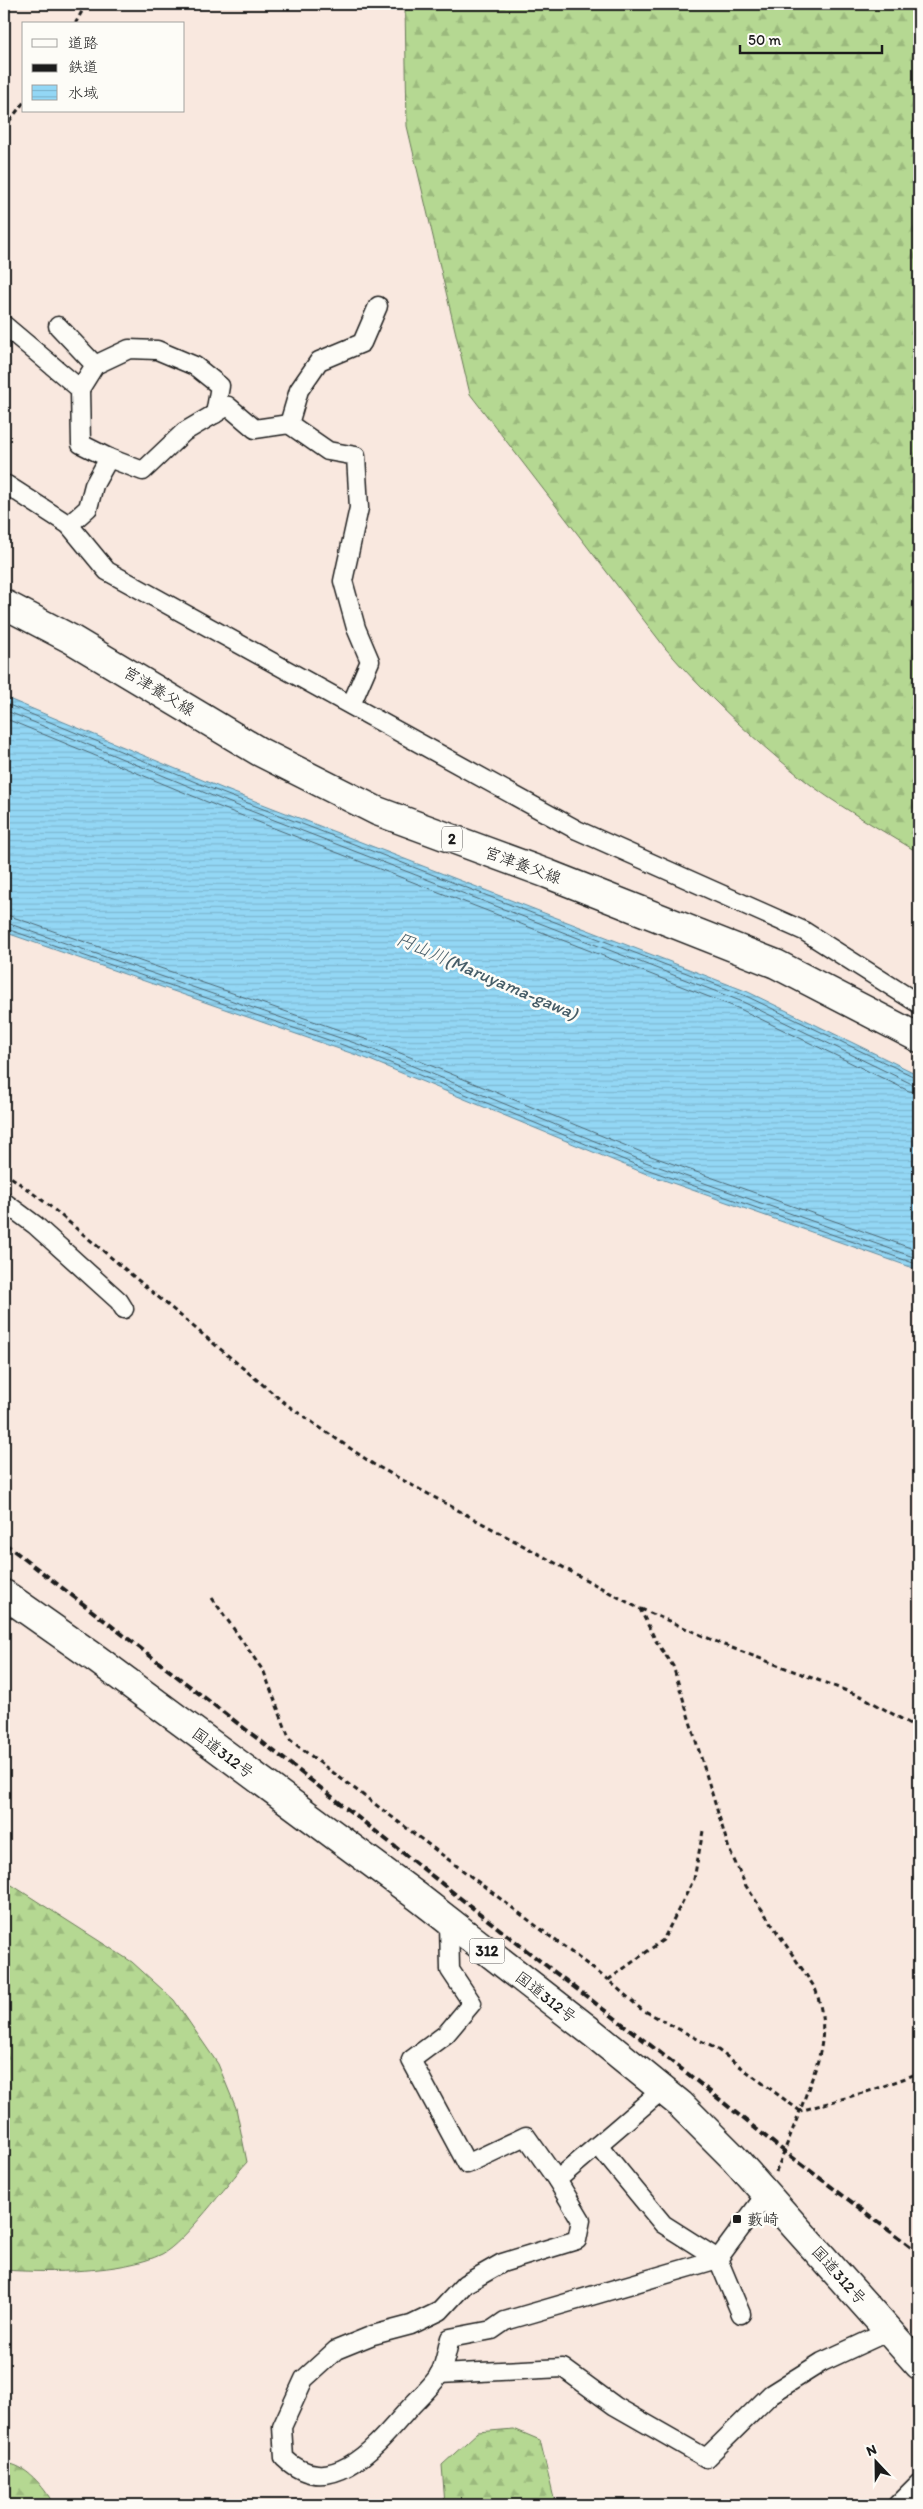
<svg xmlns="http://www.w3.org/2000/svg" width="923" height="2509" font-family="Itim,'Klee One',sans-serif">
<style>
.forest{fill:url(#forest-firs);stroke:#687a57}
.water{fill:url(#water-rules);stroke:#638c9e}
.lines{fill:none;stroke-linecap:round;stroke-linejoin:round}
.shore{stroke:#4c6773;stroke-width:1}
.minor-casing{stroke:#1c1c1c;stroke-width:21}
.primary-casing{stroke:#1c1c1c;stroke-width:31}
.trunk-casing{stroke:#1c1c1c;stroke-width:31}
.path{stroke:#1c1c1c;stroke-width:3;stroke-dasharray:5 4;stroke-linecap:butt}
.minor{stroke:#fdfcf7;stroke-width:18}
.primary{stroke:#fdfcf7;stroke-width:28}
.trunk{stroke:#fdfcf7;stroke-width:28}
.rail{stroke:#1c1c1c;stroke-width:4;stroke-dasharray:8 4;stroke-linecap:butt}
.poi-dot{fill:#1c1c1c;stroke:#fdfcf7;stroke-width:2}
.labels{text-anchor:middle;dominant-baseline:central;stroke-width:5;stroke-linejoin:round;paint-order:stroke}
.shield{fill:#fdfcf7;stroke:#605f5e;stroke-width:1}
.shield-label{font-size:15px;font-weight:bold;fill:#1c1c1c}
.street-label{font-size:16px;fill:#1c1c1c;stroke:#fdfcf7}
.poi-label{font-size:16px;fill:#1c1c1c;stroke:#fdfcf7;text-anchor:start}
.water-label{font-size:18px;font-style:italic;fill:#465d68;stroke:#fdfcf7}
</style>
<defs>
<pattern id="forest-firs" width="22" height="20" patternUnits="userSpaceOnUse" patternTransform="scale(1.25)"><rect width="22" height="20" fill="#b5d892"/><path d="M5 1l3.5 6h-7zM16 11l3.5 6h-7z" fill="#9bb97d"/></pattern>
<pattern id="water-rules" width="6" height="5" patternUnits="userSpaceOnUse" patternTransform="scale(1.25)"><rect width="6" height="5" fill="#93d7f5"/><path d="M0 2.5h6" fill="none" stroke="#7eb8d1"/></pattern>
</defs>
<rect width="100%" height="100%" fill="#f9e8df"/>
<filter id="ink" filterUnits="userSpaceOnUse"><feTurbulence type="fractalNoise" baseFrequency=".02" numOctaves="2"/><feDisplacementMap in="SourceGraphic" scale="10" xChannelSelector="R" yChannelSelector="G"/><feConvolveMatrix kernelMatrix="1 2 1 2 8 2 1 2 1" color-interpolation-filters="sRGB"/></filter>
<g filter="url(#ink)">
<!-- forest -->
<g class="forest">
<path d="M405,4h514v849c-40,-25 -84,-48 -121,-78 -46,-37 -94,-82 -132,-126l-196,-255 -63,-268z"/>
<path d="M4,1880l128,82 42,38 44,64 18,44 11,54c-19,21 -63,81 -85,92 -38,19 -116,19 -158,16z"/>
<path d="M514,2429l26,11 15,63 3,2h-113l-3,-40 36,-33z"/>
<path d="M4,2463c22,1 40,24 50,42h-50z"/>
</g>
<!-- water -->
<path class="water" d="M4,697l220,92 524,203 171,83v195l-275,-97 -279,-115 -361,-126z"/>
<g class="lines">
<!-- shore -->
<g class="shore">
<path d="M4,703l218,90 524,203 173,83"/>
<path d="M4,710l216,89 523,203 169,82 7,2"/>
<path d="M4,718l213,88 523,203 169,82 10,2"/>
<path d="M4,914l367,127 280,115 268,95"/>
<path d="M4,922l365,126 279,115 271,96"/>
<path d="M4,928l362,125 280,116 273,96"/>
</g>
<defs>
<g id="minor">
<path d="M4,325l76,64 1,55 28,14 -15,27 -6,23 -19,17"/>
<path d="M58,326l37,39"/>
<path d="M80,389l15,-24 34,-16 28,1 38,16 25,20 -5,28"/>
<path d="M289,424l10,-34 20,-29 43,-18 16,-37"/>
<path d="M109,458l34,13 41,-39 44,-26 27,23 34,-5 39,27 28,5 3,52 -16,73 13,47 14,33 -19,44"/>
<path d="M4,488l3,-3 62,40 38,46 470,259 227,101 115,73"/>
<path d="M4,1202l31,23 84,76 5,8"/>
<path d="M449,1921l1,49 22,33 -26,31 -35,26 56,104 59,-28 31,44"/>
<path d="M662,2090l-105,90 24,40 -4,20 -75,23 -37,21 -25,27 -29,14 -38,10 -37,15 -32,29 -22,48 2,31c47,44 92,-12 122,-46 10,-12 25,-24 33,-37 6,-10 8,-26 11,-37l42,-8 13,-9 213,-62 48,-65"/>
<path d="M598,2145l65,79 55,35 23,55"/>
<path d="M439,2374l124,-6 52,38 91,52 65,-64 51,-32 67,-31"/>
<path d="M897,2505l22,-22"/>
</g>
<path id="primary" d="M4,604l67,35 189,113 117,59 171,63 228,90 143,74"/>
<path id="trunk" d="M4,1594l94,66 320,237 176,137 86,70 53,53 186,208"/>
</defs>
<!-- minor casing -->
<use href="#minor" class="minor-casing"/>
<!-- primary casing -->
<use href="#primary" class="primary-casing"/>
<!-- trunk casing -->
<use href="#trunk" class="trunk-casing"/>
<!-- path -->
<g class="path">
<path d="M75,24l11,-20"/>
<path d="M4,128l20,-26"/>
<path d="M4,1172l42,31 241,202 86,59 267,145 16,32 17,25 56,183 17,37 69,102c18,50 1,77 -15,123l-82,-61 -77,-41 -33,-29 55,-40 31,-61 9,-48"/>
<path d="M212,1598l52,74 26,68 318,240"/>
<path d="M641,1609l83,36 139,52 56,32"/>
<path d="M776,2172l24,-61 73,-21 46,-17"/>
</g>
<!-- minor -->
<use href="#minor" class="minor"/>
<!-- primary -->
<use href="#primary" class="primary"/>
<!-- trunk -->
<use href="#trunk" class="trunk"/>
<!-- rail -->
<path class="rail" d="M4,1543l280,216 247,195 157,120 88,71 143,108"/>
</g>
</g>
<!-- markers -->
<rect class="poi-dot" x="732" y="2214" width="10" height="10" rx="2.5"/>
<g class="labels">
<!-- shield labels -->
<g class="shield">
<rect x="442" y="826.5" width="20" height="25" rx="4"/>
<rect x="469.5" y="1938.5" width="35" height="25" rx="4"/>
</g>
<g class="shield-label">
<text x="452" y="839">2</text>
<text x="487" y="1951">312</text>
</g>
<!-- street labels -->
<g class="street-label">
<text transform="translate(159 691) rotate(31)">宮津養父線</text>
<text transform="translate(523 865) rotate(20)">宮津養父線</text>
<text transform="translate(223 1753) rotate(37)">国道312号</text>
<text transform="translate(546 1997) rotate(38)">国道312号</text>
<text transform="translate(839 2275) rotate(48)">国道312号</text>
</g>
<!-- poi labels -->
<g class="poi-label">
<text x="747" y="2219">藪崎</text>
</g>
<!-- water labels -->
<g class="water-label">
<text transform="translate(487 976) rotate(23)">円山川(Maruyama-gawa)</text>
</g>
</g>
<!-- margin -->
<rect width="923" height="2509" fill="none" stroke="#fdfcf7" stroke-width="20"/>
<rect x="10" y="10" width="903" height="2489" fill="none" stroke="#1c1c1c" stroke-width="2" filter="url(#ink)"/>
<!-- legend -->
<rect x="22" y="22" width="162" height="90" fill="#fdfcf7" stroke="#a3a29f"/>
<rect x="32" y="39" width="25" height="8" fill="#fdfcf7" stroke="#a3a29f"/>
<text x="68" y="48" font-size="15" fill="#1c1c1c">道路</text>
<rect x="32" y="64" width="25" height="8" fill="#1c1c1c" stroke="#a3a29f"/>
<text x="68" y="72" font-size="15" fill="#1c1c1c">鉄道</text>
<rect x="32" y="85" width="25" height="15" fill="url(#water-rules)" stroke="#a3a29f"/>
<text x="68" y="98" font-size="15" fill="#1c1c1c">水域</text>
<!-- north arrow -->
<g transform="translate(876 2462) rotate(338)" stroke="#fdfcf7" stroke-width="4" paint-order="stroke">
<path d="M0-4L9 19L0 12L-9 19Z" fill="#1c1c1c"/>
<text y="-8" font-size="14" font-weight="bold" text-anchor="middle" fill="#1c1c1c">N</text>
</g>
<!-- scale -->
<path d="M740 45v8h142v-8" fill="none" stroke="#1c1c1c" stroke-width="2.5"/>
<text x="748" y="45" font-size="15" fill="#1c1c1c" stroke="#fdfcf7" stroke-width="4" paint-order="stroke">50 m</text>
</svg>
